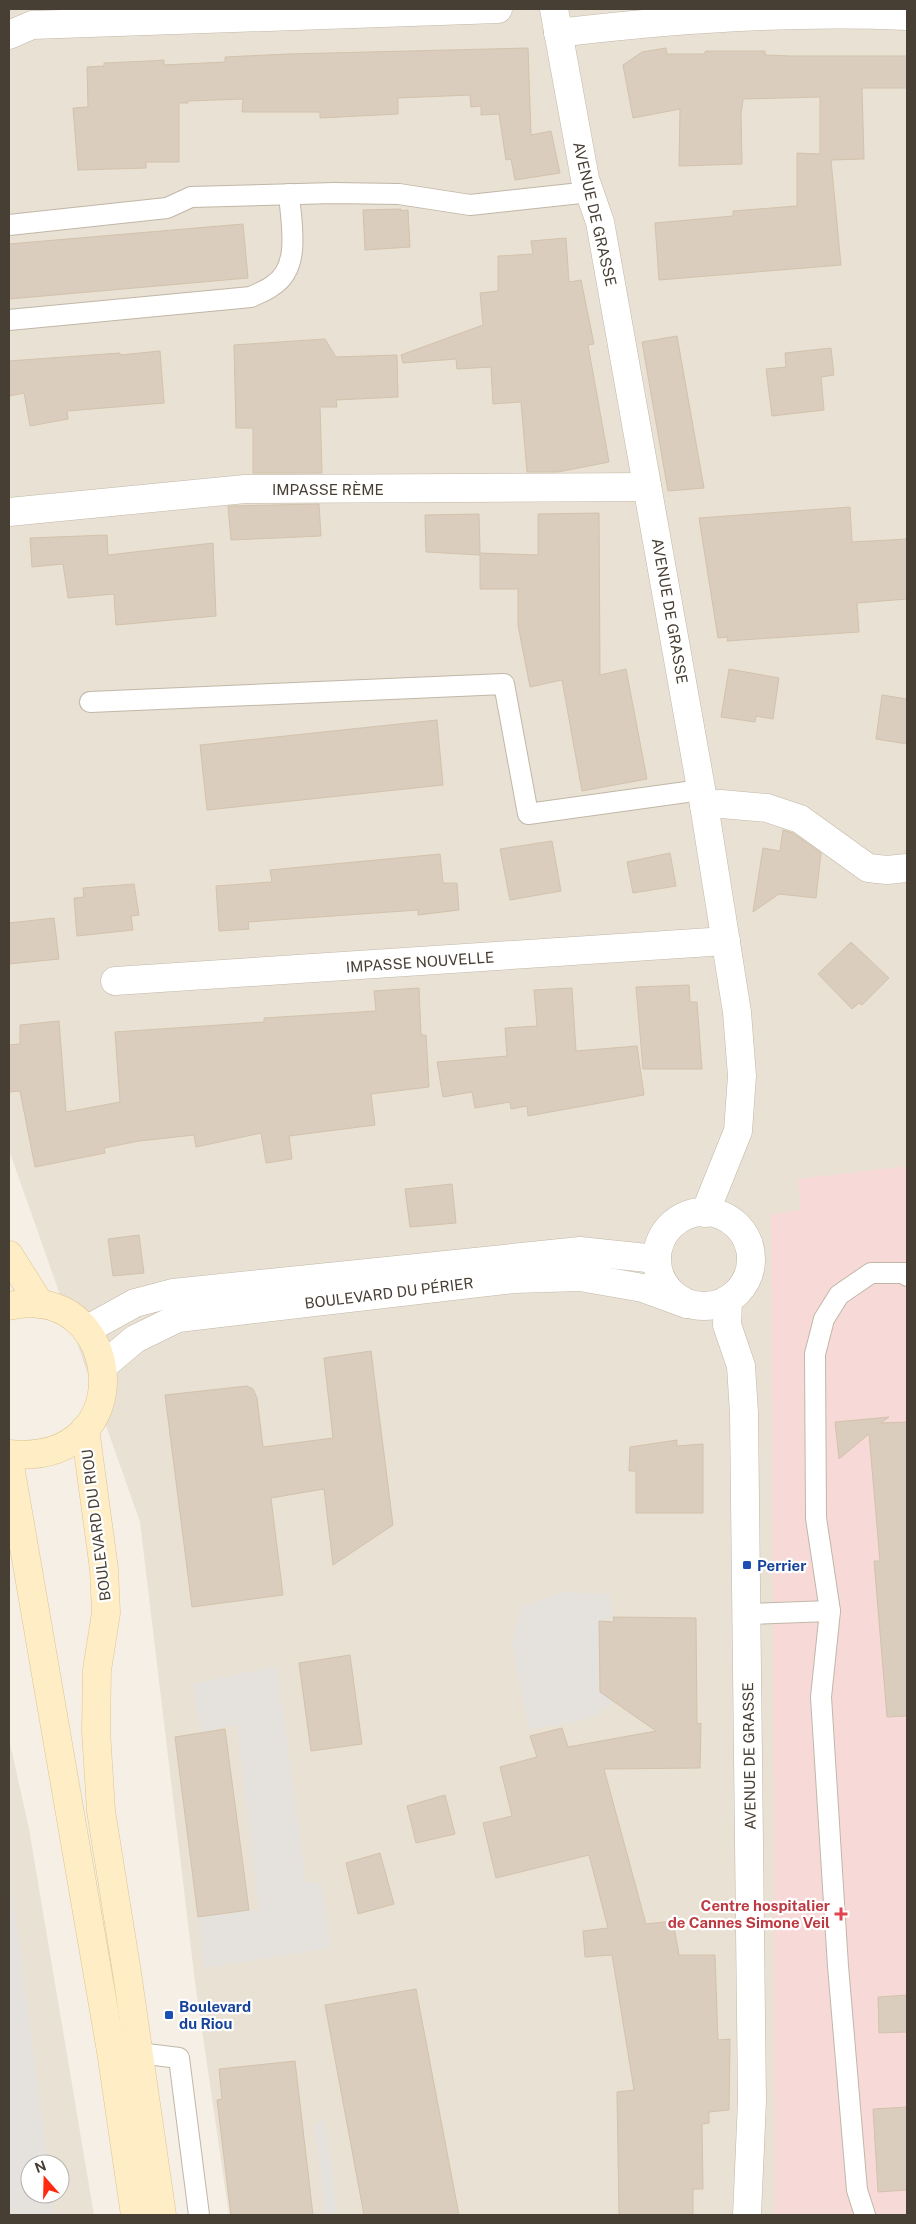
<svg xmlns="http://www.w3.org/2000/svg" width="916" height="2224" font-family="'Public Sans',sans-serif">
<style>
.residential{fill:#e9e1d3;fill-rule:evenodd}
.medical{fill:#f7dad8}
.parking{fill:#e5e2de}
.building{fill:#dacdbd;stroke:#d3c2ac}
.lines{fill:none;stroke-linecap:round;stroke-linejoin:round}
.service-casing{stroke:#c1b7a7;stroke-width:22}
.minor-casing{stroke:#c1b7a7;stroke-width:29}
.tertiary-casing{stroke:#c1b7a7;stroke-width:29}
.secondary-casing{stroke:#ddc492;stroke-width:29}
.service{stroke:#fff;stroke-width:20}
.minor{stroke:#fff;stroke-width:28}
.tertiary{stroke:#fff;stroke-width:28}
.secondary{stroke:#ffeec5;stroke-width:28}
.transit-dot{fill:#1a4fb4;stroke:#fff;stroke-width:2}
.health-dot{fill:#e0444e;stroke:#fff;stroke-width:2}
.labels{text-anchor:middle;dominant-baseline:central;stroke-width:4.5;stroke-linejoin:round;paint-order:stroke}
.street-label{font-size:15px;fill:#483f34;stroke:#fff}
.transit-label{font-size:15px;font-weight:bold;fill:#164399;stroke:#fff;text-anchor:start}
.health-label{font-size:15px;font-weight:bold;fill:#be3a42;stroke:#fff;text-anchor:end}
</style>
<rect width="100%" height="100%" fill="#f5efe5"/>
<!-- residential -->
<g class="residential">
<path d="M9,9h898v2206h-678l-34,-233 -55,-460 -131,-372z"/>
<path d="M9,1739l20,90 65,386h-85zM30,2164h30v30h-30z"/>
</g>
<!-- medical -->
<path class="medical" d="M907,1166v1049h-132l-4,-1001 30,-4 -3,-31z"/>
<!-- parking -->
<g class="parking">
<path d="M564,1592l46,2 3,23 -14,4v70l14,10 -18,15 -17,6 -49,7 -17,-86 9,-36z"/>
<path d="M277,1666l29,216 16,2 9,64 -127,20 -6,-51 61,-7 -22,-186 -36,9 -8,-49z"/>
<path d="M9,1866l39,298h-18v30h22l2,21h-45z"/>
<path d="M325,2121l13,94h-12l-12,-92z"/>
</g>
<!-- building -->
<g class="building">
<path d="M528,48l3,87 20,-4 9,42 -45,7 -4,-21 -5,1 -7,-46 -18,1v-9l-10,1 -1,-12 -72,3v16l-78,4v-6h-78l1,-13 -55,2v2h-9v59h-33v6l-68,2 -5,-62 15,-1 -1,-40 17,-1v-3l45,-2 15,-1v5l61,-3v-5l63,-3z"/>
<path d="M666,48l1,6h36l3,-3h59v4l26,1h116v32h-45l2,71 -33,1 10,105 -182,15 -4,-57 78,-7v-5l64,-5v-53l23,1v-57l-77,2 -2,15 1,50 -63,2 1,-57 -47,9 -10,-53 19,-13z"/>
<path d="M401,209v2l7,-1 2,37 -45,3 -2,-40z"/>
<path d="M243,224l5,54 -239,21v-55z"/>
<path d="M566,238l3,44 12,-2 13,64 -6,1 21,117 -51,10h-31l-6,-70 -28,2 -2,-37 -34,2 -1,-10 -53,4 -2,-8 82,-30 -3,-32 18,-2v-35l35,-2 -2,-13z"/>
<path d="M677,336l27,152 -36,3 -26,-149z"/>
<path d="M325,339l11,18 61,-2 1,42 -62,3 1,7h-17l2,66h-69v-45h-17l-2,-83z"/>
<path d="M831,348l3,27 -13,2 3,33 -52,6 -6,-47 20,-2 -1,-14z"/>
<path d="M160,351l4,52 -97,8 1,8 -38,7 -6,-33 -15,3v-35l111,-8v2z"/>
<path d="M319,504l2,32 -90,4 -3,-34z"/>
<path d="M850,507l2,35 55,-3v60l-50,4 2,29 -132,9 1,-4 -10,1 -19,-120z"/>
<path d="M599,513l1,162 26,-6 21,110 -65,12 -20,-111 -32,7 -12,-62v-36h-38v-34l-54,-3 -1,-37 54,-1 1,39 58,2v-41z"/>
<path d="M107,535l1,20 105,-12 3,73 -100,9 -2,-31 -46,4 -5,-34 -31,3 -2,-29z"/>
<path d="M729,669l50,9 -6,41 -17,-3 -1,6 -34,-5z"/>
<path d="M882,695l25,4v45l-31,-5z"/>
<path d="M437,720l6,65 -236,25 -7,-65z"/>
<path d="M783,830l10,3 28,20 -5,45 -37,-4 -26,18 10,-64 17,3z"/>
<path d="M552,841l9,50 -51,9 -10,-51z"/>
<path d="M670,853l6,33 -43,7 -6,-31z"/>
<path d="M440,854l3,29h14l2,27 -41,5v-5l-170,12 1,7 -30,2 -3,-45 56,-4 -2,-12z"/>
<path d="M134,884l5,31 -8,1 2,14 -56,6 -3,-38 10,-1 -1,-9z"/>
<path d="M54,918l5,41 -50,5v-41z"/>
<path d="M851,942l38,36 -27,27 -3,-2 -7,6 -34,-35z"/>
<path d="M689,985l1,17h7l5,67h-59l-7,-82z"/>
<path d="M419,988l2,47h5l3,52 -58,7 4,31 -86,11 3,23 -26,4 -5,-30 -65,14 -2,-12 -55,6 -35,7 1,5 -70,14 -15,-76 -11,1v-47l11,-1v-19l39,-4 7,91 54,-10 -5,-70 149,-10v-4l112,-7 -2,-20z"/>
<path d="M572,988l4,63 61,-5 7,49 -116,21 -1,-10 -16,3 -1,-7 -35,6 -3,-16 -29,5 -6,-35 70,-6 -2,-28 32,-2 -3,-36z"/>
<path d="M452,1184l4,39 -46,4 -5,-38z"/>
<path d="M139,1235l5,38 -31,3 -5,-37z"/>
<path d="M371,1351l22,174 -60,40 -9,-76 -53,9 12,97 -91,12 -27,-212 82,-9 6,3 4,9 6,49 70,-9 -9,-80z"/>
<path d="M889,1417l-8,6 26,-1v294l-20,1 -13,-156h6l-11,-127 -30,25 -4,-37z"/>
<path d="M677,1440v6l26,-2v69h-67v-42h-7l1,-24z"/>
<path d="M613,1617l83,1 1,106 4,-1 -1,45 -96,1 42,155 27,-3 6,34h36l3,85 12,-1 -1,71 -20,2v11l-7,1 1,65h-10v26h-74l-2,-123 17,-2 -22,-135 -27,2 -2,-26 25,-3 -19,-73 -93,23 -13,-55 29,-7 -12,-49 37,-10 -7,-21 32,-8 6,19 88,-16 -56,-39 -1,-71 15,1z"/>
<path d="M350,1655l12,89 -51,7 -12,-88z"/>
<path d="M225,1729l24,181 -51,7 -23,-180z"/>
<path d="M445,1795l10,39 -39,9 -9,-37z"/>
<path d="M380,1853l14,51 -36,10 -12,-51z"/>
<path d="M416,1989l43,226h-95l-39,-210z"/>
<path d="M907,1995v37l-28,1 -1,-36z"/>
<path d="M295,2061l18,154h-82l-14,-115 5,-1 -3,-30z"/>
<path d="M907,2107v83l-29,2 -5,-83z"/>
</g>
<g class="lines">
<defs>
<g id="service">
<path d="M9,225l158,-17 24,-11 143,-4 65,1 71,11 120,-13"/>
<path d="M9,320l242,-23c7,-4 15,-6 21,-11 30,-18 19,-63 17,-92"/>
<path d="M90,702l414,-18 24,130 173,-24"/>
<path d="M830,1611l-9,86 17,269 19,224 8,25"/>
<path d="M747,1614l83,-3 -14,-93 -1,-164 9,-35 15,-24 32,-22h34l2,3"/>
<path d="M139,2053l40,5 20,157"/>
</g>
<g id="minor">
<path d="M558,33c116,-14 233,-22 349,-17"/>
<path d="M9,35l23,-10 466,-16"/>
<path d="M9,512l236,-23 402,-2"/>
<path d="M704,805l17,-1 46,4 33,11 68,49 19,2 20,-2"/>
<path d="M115,981l611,-40"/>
<path d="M86,1330l49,-27 38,-10 407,-42 76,8"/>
<path d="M103,1366l32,-27 43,-21 336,-39 66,-2 63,11 44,16"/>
</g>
<g id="tertiary">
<path d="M554,9l31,170 15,43 104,583 33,207 5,64 -4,55 -33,82"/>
<circle cx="704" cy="1259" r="47"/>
<path d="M728,1300l-1,25 14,41 3,47 8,688 -5,114"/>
</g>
<g id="secondary">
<path d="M9,1255l31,49"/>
<path d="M9,1306c114,-27 136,161 0,148"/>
<path d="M85,1429l19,140 2,44 -9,57 -1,61 5,80 26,162 35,242"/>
<path d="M9,1460l102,591 24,164"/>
</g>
</defs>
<!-- service casing -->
<use href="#service" class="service-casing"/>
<!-- minor casing -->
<use href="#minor" class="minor-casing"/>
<!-- tertiary casing -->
<use href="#tertiary" class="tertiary-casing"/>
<!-- secondary casing -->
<use href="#secondary" class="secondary-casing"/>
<!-- service -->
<use href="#service" class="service"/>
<!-- minor -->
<use href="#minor" class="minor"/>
<!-- tertiary -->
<use href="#tertiary" class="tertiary"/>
<!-- secondary -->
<use href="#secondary" class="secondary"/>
</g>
<!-- markers -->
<g class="transit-dot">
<rect x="742" y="1560" width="10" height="10" rx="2.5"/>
<rect x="164" y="2010" width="10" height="10" rx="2.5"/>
</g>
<path class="health-dot" d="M838.5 1906.5h5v5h5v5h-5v5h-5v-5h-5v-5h5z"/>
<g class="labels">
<!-- street labels -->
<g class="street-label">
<text transform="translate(595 214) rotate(77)">AVENUE DE GRASSE</text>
<text x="328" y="489">IMPASSE RÈME</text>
<text transform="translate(670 611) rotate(80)">AVENUE DE GRASSE</text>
<text transform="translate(420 962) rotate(-4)">IMPASSE NOUVELLE</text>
<text transform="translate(389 1293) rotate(-7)">BOULEVARD DU PÉRIER</text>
<text transform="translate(96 1525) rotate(-97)">BOULEVARD DU RIOU</text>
<text transform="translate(749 1756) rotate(-91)">AVENUE DE GRASSE</text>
</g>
<!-- transit labels -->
<g class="transit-label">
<text x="757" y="1565">Perrier</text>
<text x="179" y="2006">Boulevard<tspan x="179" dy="17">du Riou</tspan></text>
</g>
<!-- health labels -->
<g class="health-label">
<text x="830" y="1905">Centre hospitalier<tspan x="830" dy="17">de Cannes Simone Veil</tspan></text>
</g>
</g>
<!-- border -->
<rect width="916" height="2224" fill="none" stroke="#483f34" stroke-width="20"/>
<!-- north arrow -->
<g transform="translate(45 2179) rotate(340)"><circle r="24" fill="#ffffff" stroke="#b6b2ae"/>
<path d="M0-4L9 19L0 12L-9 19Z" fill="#ff2912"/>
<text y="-8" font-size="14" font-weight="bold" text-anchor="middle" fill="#483f34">N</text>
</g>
</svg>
